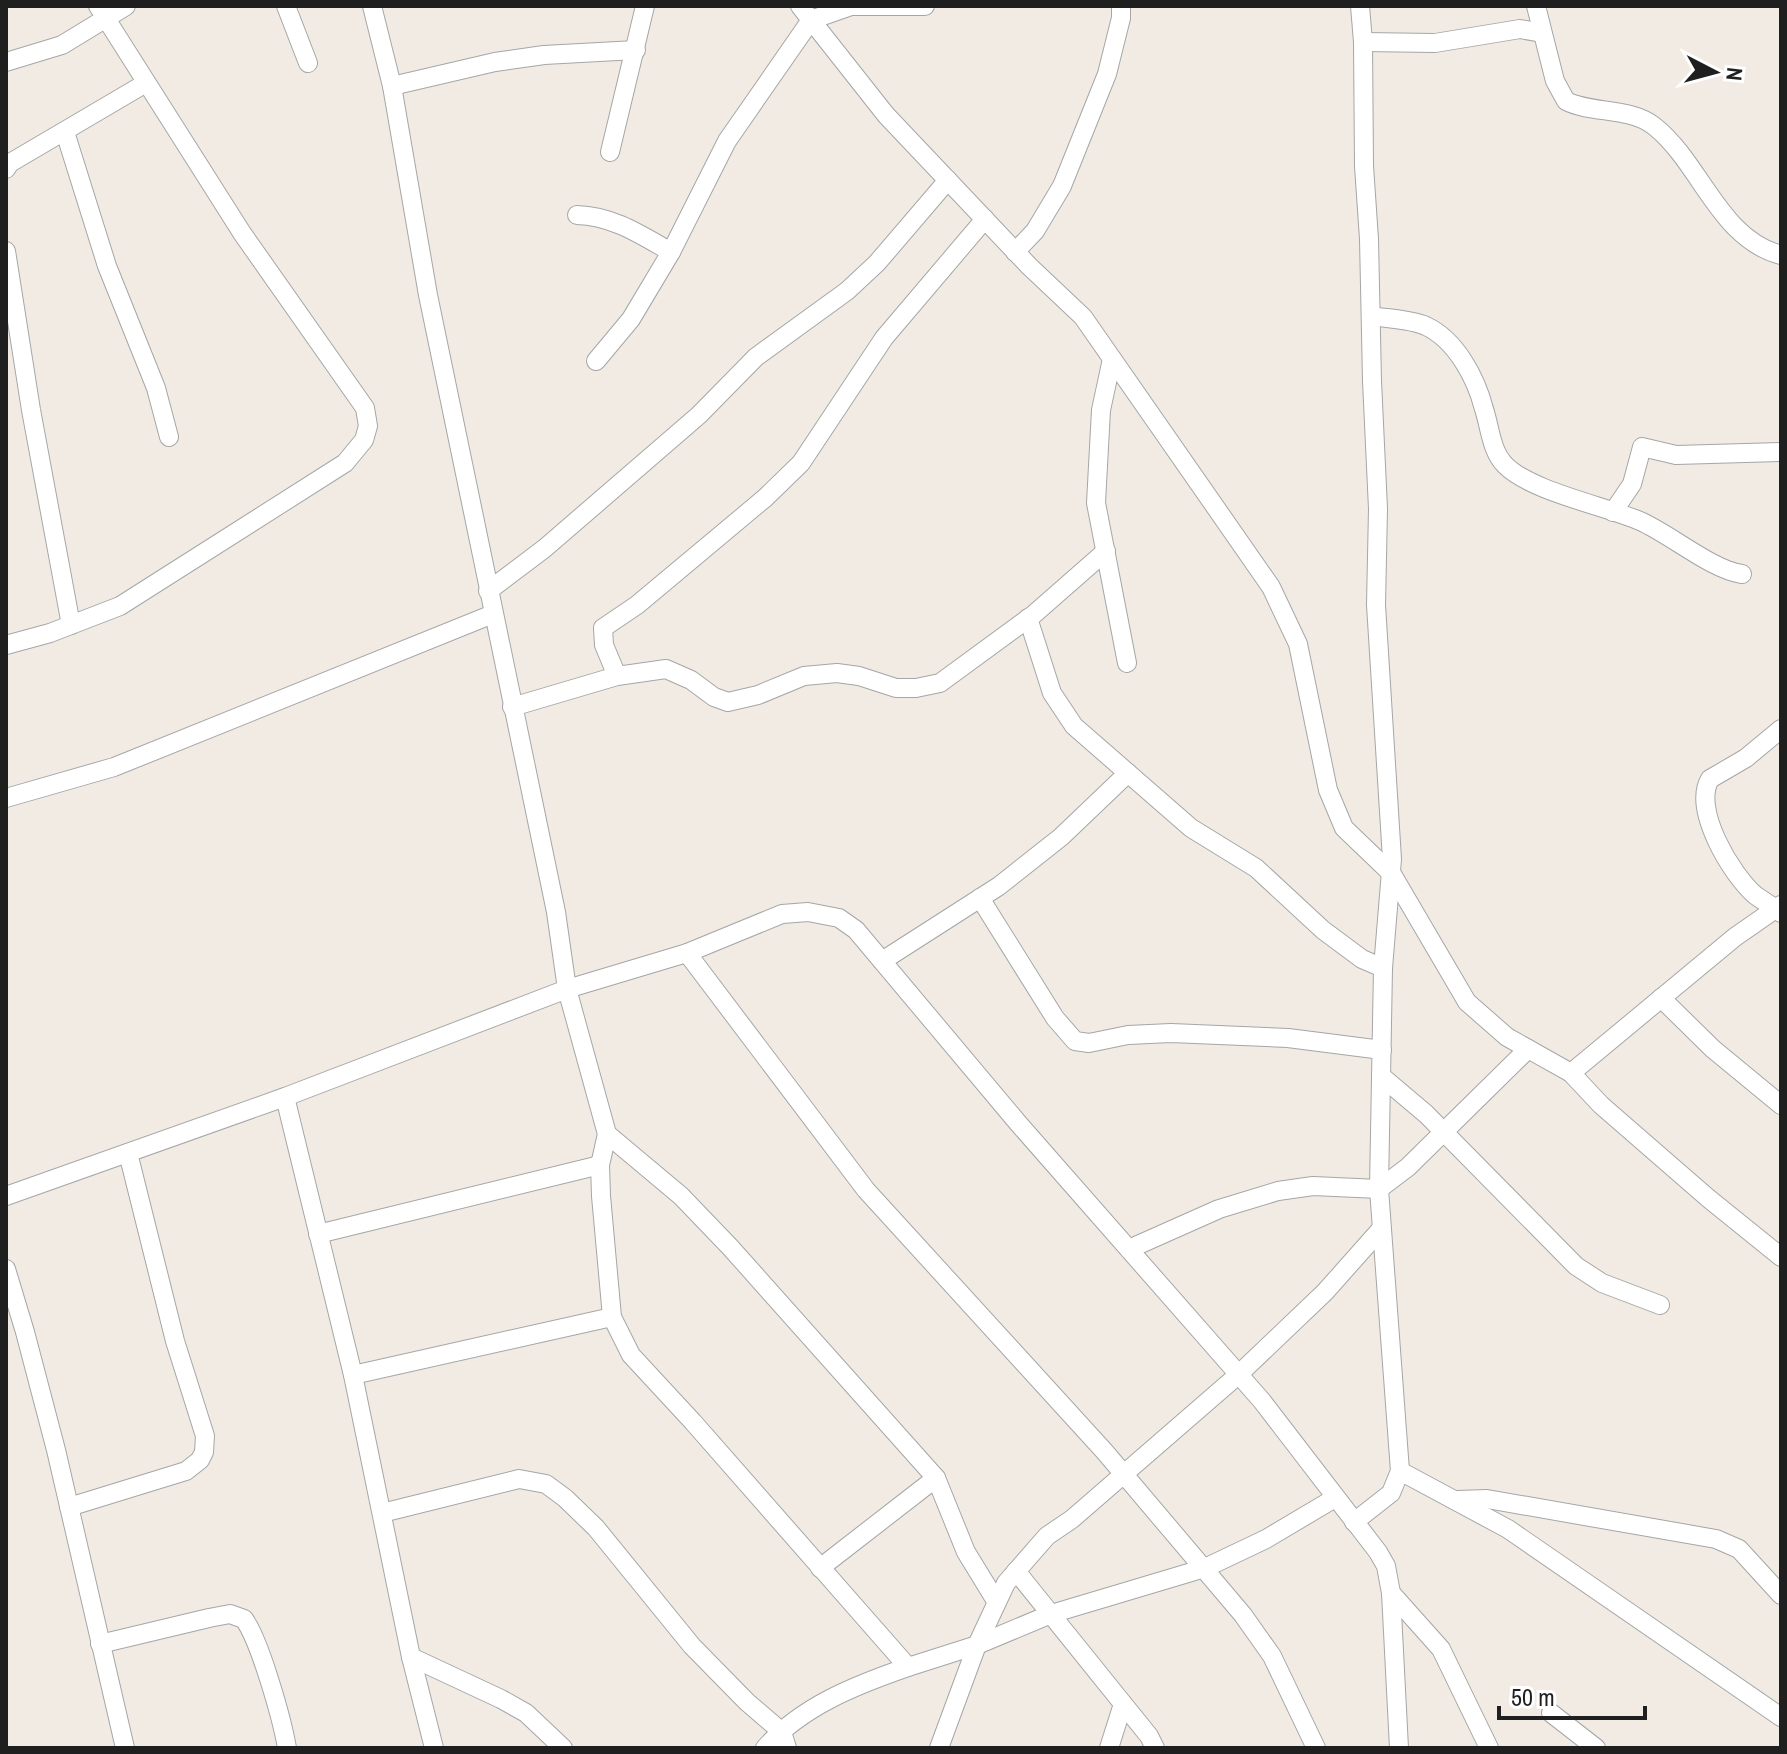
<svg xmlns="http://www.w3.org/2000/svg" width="1787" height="1754" font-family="'Archivo Narrow',sans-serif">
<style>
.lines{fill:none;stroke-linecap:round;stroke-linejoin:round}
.minor-casing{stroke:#a6a6a6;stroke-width:20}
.minor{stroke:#fff;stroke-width:18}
</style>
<rect width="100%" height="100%" fill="#f1ebe4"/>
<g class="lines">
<defs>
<g id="minor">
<path d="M286,6l22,57"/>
<path d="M372,6l20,80 36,209 128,617 11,77 40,145 -7,31 1,31 11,121 19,38 62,67 215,245 69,-22 74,-31 154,-46 61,-29 69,-41"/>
<path d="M800,6l86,109 143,151 54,51 188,270 27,57 30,146 16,38 48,46 75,128 40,35 64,36 30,32 107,93 73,59"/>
<path d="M1536,6l19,75 11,20c26,13 64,6 88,25 47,37 65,113 127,129"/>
<path d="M1363,42l72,1 85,-14 22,4"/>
<path d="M6,62l56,-17 64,-39"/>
<path d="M392,86l103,-24 49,-7 92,-5"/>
<path d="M65,132l42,134 49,122 13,49"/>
<path d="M610,152l35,-146"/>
<path d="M6,169l4,-6 136,-80"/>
<path d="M577,215c36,1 64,20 94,37"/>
<path d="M6,251l25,159 40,215"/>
<path d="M1015,252l20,-21 27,-45 45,-112 14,-56v-12"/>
<path d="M1372,316c16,3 38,3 54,10 30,14 50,52 58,83 6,18 7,42 21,56 25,26 100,41 135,56 30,13 72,49 102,53"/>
<path d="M1112,359l-11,51 -5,93 31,160"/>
<path d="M596,361l35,-42 40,-67 56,-111 84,-121 40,-14h74"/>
<path d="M1613,512l19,-28 10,-37 34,8 105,-3"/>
<path d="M488,591l57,-43 154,-133 57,-58 91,-66 30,-28 71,-83"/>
<path d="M1028,618l24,75 22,33 117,102 65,40 67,62 39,29 21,9"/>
<path d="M6,645l44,-12 70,-27 225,-143 19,-23 4,-14 -3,-18 -123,-175 -144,-227"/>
<path d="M617,676l-13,-31 -1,-17 34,-23 128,-107 36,-35 83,-125 101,-119"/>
<path d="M512,707l105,-31 49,-7 25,11 23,17 14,5 30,-7 46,-19 33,-3 22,3 37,12h20l24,-5 93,-68 73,-64"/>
<path d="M1781,729l-35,29 -36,21c-18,30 21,95 45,116 8,6 18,11 26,18"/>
<path d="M6,798l108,-31 379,-153"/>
<path d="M980,898l75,120 20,23 14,2 39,-8 43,-2 117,5 94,12"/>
<path d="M687,953l179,237 239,262 138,163 29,41 44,92"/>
<path d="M882,961l117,-75 62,-49 67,-64"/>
<path d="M1661,998l52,51 68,56"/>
<path d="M1571,1073l164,-136 46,-32"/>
<path d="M1381,1076l45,38 150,152 26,17 58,22"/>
<path d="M285,1097l68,278 58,282 23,91"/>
<path d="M607,1134l74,62 49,51 206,231 30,74 30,49"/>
<path d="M6,1196l279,-99 282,-108 120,-36 95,-39 26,-2 31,6 17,12 162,193 244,278 116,151 8,14 5,27 8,155"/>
<path d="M318,1234l282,-69"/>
<path d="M1129,1249l90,-40 59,-18 35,-5 66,3 29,-22 120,-118"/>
<path d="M6,1269l19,63 31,118 69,298"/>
<path d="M353,1375l259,-58"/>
<path d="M1400,1471l108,58 273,188"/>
<path d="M1458,1500l29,-1 229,40 23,10 42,46"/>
<path d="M69,1507l117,-36 14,-11 4,-8 1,-16 -30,-95 -47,-188"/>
<path d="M382,1513l137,-34 27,5 19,14 31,30 96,118 55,56 35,30 5,16"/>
<path d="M1354,1522l37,-29 9,-22 -21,-282 4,-221 9,-109 -16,-254 2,-96 -6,-128 -3,-142 -5,-73 -1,-124 -3,-36"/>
<path d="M820,1568l116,-90"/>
<path d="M1016,1571l133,165 6,12"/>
<path d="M1391,1593l50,56 48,99"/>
<path d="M100,1644l109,-26 21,-4 14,5c16,22 38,100 43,129"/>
<path d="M411,1657l90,42 25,14 37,35"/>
<path d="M1551,1713l45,35"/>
<path d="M765,1748c37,-42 91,-63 143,-81"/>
<path d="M939,1748l38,-103 29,-62 41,-47 25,-17 166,-144 87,-83 56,-63"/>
<path d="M1109,1748l14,-44"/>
</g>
</defs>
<!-- minor casing -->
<use href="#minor" class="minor-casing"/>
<!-- minor -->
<use href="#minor" class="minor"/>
</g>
<!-- border -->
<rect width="1787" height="1754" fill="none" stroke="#1f1f1f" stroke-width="16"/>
<!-- north arrow -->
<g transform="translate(1715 72) rotate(96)" stroke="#ffffff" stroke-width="6" paint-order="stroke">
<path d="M0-6L14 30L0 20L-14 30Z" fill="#1f1f1f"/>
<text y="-12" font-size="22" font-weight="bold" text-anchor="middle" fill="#1f1f1f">N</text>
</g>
<!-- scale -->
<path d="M1499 1706v12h146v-12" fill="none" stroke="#1f1f1f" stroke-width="4"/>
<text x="1511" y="1706" font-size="24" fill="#1f1f1f" stroke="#ffffff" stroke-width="6" paint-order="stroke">50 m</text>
</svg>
